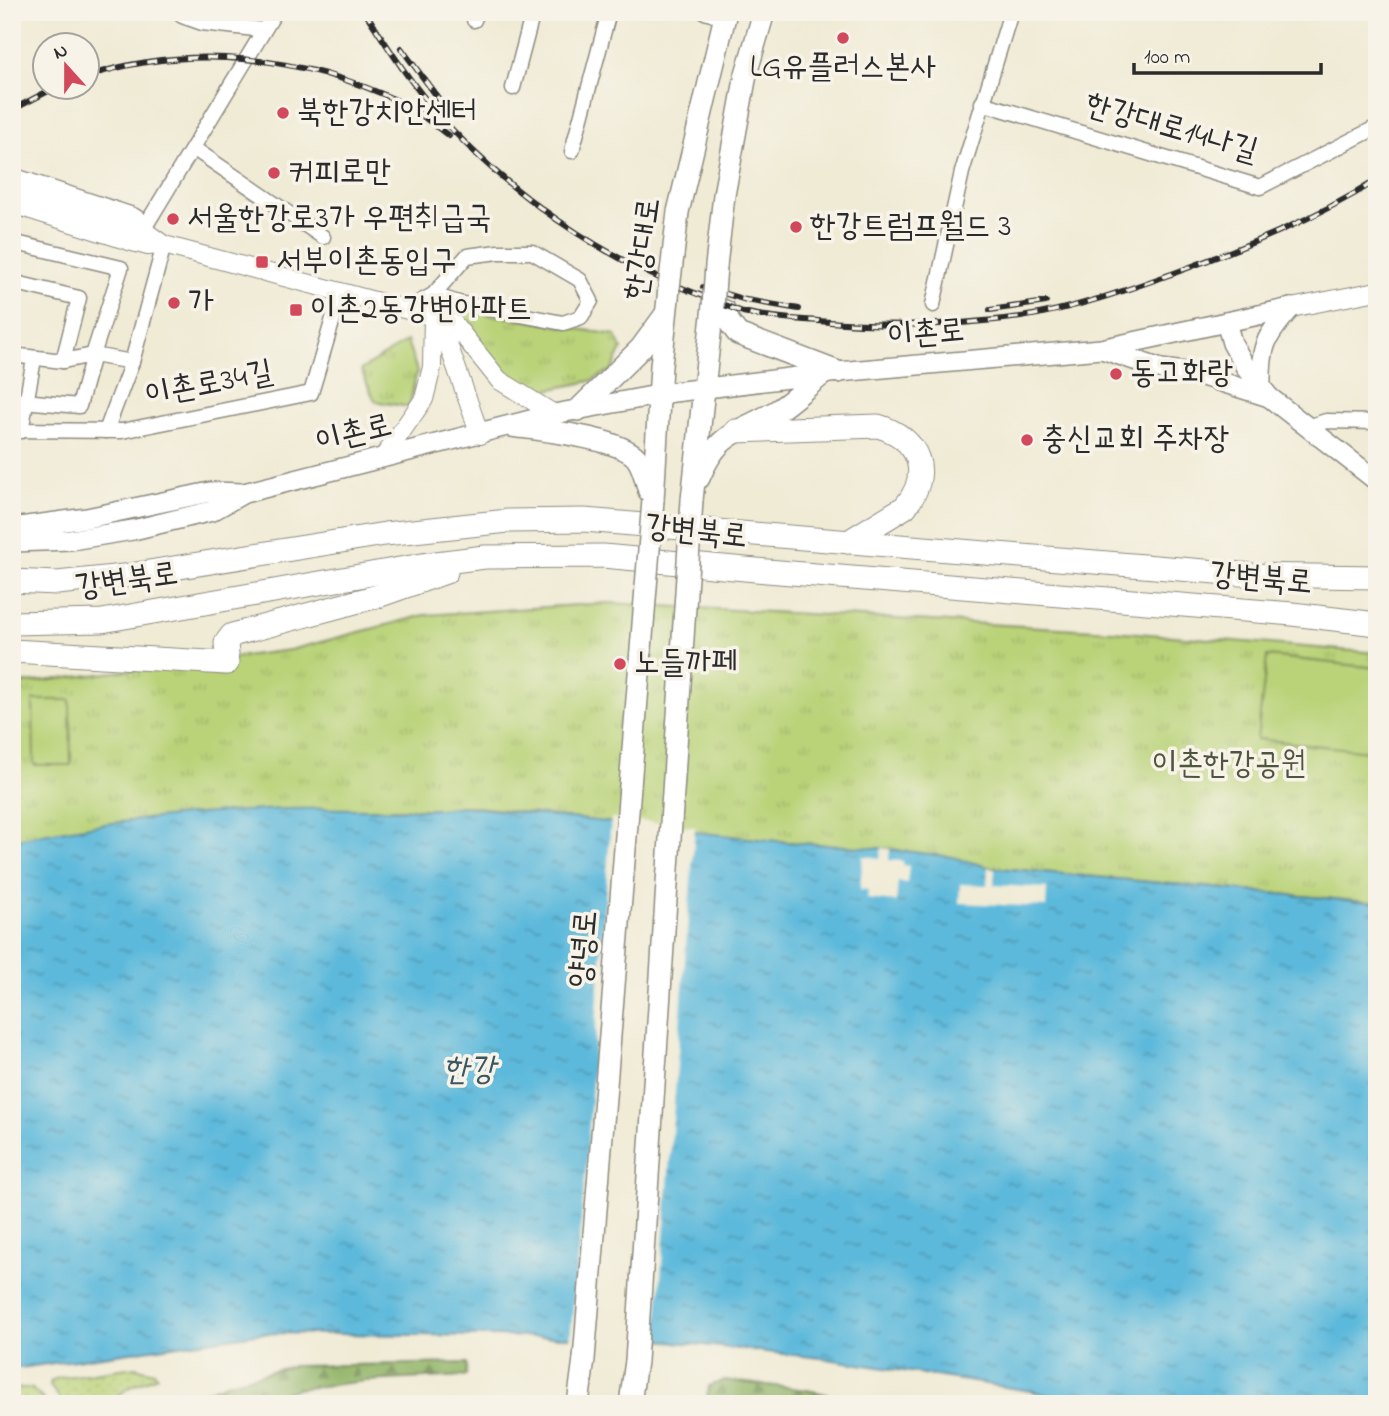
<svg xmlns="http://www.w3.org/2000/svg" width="1389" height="1416" font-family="'Indie Flower','Poor Story',sans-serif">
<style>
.grass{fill:url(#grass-dots);stroke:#727f52;stroke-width:2}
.forest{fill:url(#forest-firs);stroke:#5f704a;stroke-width:2}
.park{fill:url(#park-tufts);stroke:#727f52;stroke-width:2}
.pitch{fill:#bad379;stroke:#727f52;stroke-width:2}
.water{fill:url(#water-ripples);stroke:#447283;stroke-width:2}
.pier{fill:#f0ebd5}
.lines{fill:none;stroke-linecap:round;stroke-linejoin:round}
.minor-casing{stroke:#8e8b80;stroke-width:17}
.tertiary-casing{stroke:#8e8b80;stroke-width:20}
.secondary-casing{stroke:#8e8b80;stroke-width:22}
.primary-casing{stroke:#8e8b80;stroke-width:24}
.trunk-casing{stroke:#8e8b80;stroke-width:25}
.minor{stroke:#fff;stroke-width:14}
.tertiary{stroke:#fff;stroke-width:18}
.secondary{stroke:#fff;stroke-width:19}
.primary{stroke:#fff;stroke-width:21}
.trunk{stroke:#fff;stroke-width:23}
.rail-casing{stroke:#2b2b2b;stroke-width:6}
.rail{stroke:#f7f3e8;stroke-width:3.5;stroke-dasharray:10;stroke-linecap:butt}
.primary-bridge-casing{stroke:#8e8b80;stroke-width:24;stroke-linecap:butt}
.primary-bridge{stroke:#fff;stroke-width:21}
.poi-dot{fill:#d1495b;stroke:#f7f3e8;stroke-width:2.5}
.labels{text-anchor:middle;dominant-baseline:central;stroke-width:7;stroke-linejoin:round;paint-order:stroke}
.poi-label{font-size:32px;fill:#2b2b2b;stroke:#f7f3e8;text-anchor:start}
.street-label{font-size:32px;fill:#2b2b2b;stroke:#f7f3e8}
.park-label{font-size:32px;fill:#4f553e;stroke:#f7f3e8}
.water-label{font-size:33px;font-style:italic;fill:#3a5660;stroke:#f7f3e8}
</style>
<defs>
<pattern id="grass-dots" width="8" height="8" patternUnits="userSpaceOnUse" patternTransform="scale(1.75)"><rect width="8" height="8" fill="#bad379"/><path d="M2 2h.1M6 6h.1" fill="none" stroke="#a0b569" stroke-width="1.8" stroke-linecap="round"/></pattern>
<pattern id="forest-firs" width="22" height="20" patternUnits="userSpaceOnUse" patternTransform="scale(1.75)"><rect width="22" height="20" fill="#93b569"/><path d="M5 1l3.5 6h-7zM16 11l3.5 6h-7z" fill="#789357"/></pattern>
<pattern id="park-tufts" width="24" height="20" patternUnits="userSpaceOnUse" patternTransform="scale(1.75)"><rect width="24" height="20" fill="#bad379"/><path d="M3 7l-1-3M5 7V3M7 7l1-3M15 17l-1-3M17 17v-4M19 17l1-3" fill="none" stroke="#a0b569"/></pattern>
<pattern id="water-ripples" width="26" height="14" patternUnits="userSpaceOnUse" patternTransform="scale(1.75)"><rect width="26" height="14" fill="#5db9db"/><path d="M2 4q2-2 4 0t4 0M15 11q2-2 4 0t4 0" fill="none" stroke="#4d97b2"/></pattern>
</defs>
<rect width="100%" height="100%" fill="#f7f3e8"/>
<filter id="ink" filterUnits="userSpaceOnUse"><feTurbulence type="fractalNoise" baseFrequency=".0143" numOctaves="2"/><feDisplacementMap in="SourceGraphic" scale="14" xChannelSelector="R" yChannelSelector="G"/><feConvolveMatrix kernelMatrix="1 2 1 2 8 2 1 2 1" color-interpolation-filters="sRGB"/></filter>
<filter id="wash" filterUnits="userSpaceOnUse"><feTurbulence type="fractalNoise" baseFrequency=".00686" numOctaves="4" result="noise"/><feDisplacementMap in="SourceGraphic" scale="28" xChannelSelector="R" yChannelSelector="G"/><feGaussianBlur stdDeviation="1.57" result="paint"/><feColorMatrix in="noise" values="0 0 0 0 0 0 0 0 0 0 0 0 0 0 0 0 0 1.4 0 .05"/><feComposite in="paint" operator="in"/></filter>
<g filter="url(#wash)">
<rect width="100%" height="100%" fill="#f0ebd5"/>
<!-- grass -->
<g class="grass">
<path d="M135,1367l19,5 3,4 -25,10 -27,18h-41l-14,-18 1,-5 7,-3z"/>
<path d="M18,1388h13l13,12 -4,4h-28v-14z"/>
</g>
<!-- forest -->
<g class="forest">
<path d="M467,1363l-1,13 -101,5 -69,8 -48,15h-71l49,-21 66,-17z"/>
<path d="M725,1380c44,7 87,5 129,24h-148l3,-18z"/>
</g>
<!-- park -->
<g class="park">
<path d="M449,308l166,27 7,14 -10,21 -21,11 -64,13 -26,-17z"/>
<path d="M407,341l10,30 -8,36 -34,-6 -14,-31z"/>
<path d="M608,603l504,28 265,22v250l-389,-36c-65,-19 -133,-19 -201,-25 -106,-10 -212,-24 -318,-36l-30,3h-149l-75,5 -101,10 -102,16v-155l278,-35 135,-35z"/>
</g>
<!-- pitch -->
<g class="pitch">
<path d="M1267,656l110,12v84l-120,-13z"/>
<path d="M33,700h37l1,65h-37z"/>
</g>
<!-- water -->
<path class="water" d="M462,806l324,36 104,7 63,8 35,10 389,36v501h-288l-59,-13 -209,-33 -182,-20 -376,-5 -251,36v-529c90,-19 185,-28 277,-31 50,-2 100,2 150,0z"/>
<!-- pier -->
<g class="pier">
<path d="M611,818l84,9 -39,516 -86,-3 16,-172z"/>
<path d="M882,848l8,1 -1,11 14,1v4l6,1 -2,17 -9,-1 -2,20 -29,-3 1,-9 -8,-1 3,-33 17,2z"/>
<path d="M988,867l7,1 -1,17 53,3 -1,19 -87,-4 1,-19 27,1z"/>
</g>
</g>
<g filter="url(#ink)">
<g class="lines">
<defs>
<g id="minor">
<path d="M705,12l20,6"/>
<path d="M182,16l20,7 62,7"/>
<path d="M474,20l3,-8"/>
<path d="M513,88l20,-76"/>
<path d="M982,103l278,84 117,-60"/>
<path d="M193,148l130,89"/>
<path d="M572,151l37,-139"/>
<path d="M12,175l121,40 14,9"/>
<path d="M143,230l132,-218"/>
<path d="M12,242l109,26 -28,87 39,7"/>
<path d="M12,282l67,16 -16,63"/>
<path d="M933,305l29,-133 49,-160"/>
<path d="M405,310l28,-15 34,-39 31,-4h34l48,28 11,21 -10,16 -18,6 -104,-20 -26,-8"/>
<path d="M12,355l51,6 30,-6 -14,51 -67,-6"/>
<path d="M1308,427l18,-6 51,1"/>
<path d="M12,430l110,1 189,-38 30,-101"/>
<path d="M21,431l13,-72"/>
<path d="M106,431l26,-69 32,-117"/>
</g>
<g id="tertiary">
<path d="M12,189l131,41 21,15 -16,1 -19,-5 -117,-37"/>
<path d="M164,245l278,74 13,6 44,55 55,34"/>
<path d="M1291,308l86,-17"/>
<path d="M433,316l13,22 34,97"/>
<path d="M383,458l41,-59 8,-32 1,-51"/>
</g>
<g id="secondary">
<path d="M1226,322l6,21 13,23 24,31 108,84"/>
<path d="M1102,349l59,20 32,4 76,24"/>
<path d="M1261,388c-1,-40 3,-50 30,-80"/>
<path d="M12,528l75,-10 123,-26 33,1"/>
<path d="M12,542l59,-2 62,-10 79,-19 32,-18 310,-79 120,-22 164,-20 263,-23 190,-41"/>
</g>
<g id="primary">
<path d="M673,255l5,-43 48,-200"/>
<path d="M716,266l8,-71 22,-121 18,-62"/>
<path d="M725,311l4,11 9,12 100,38"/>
<path d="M578,410l63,-62 24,-33"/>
<path d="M512,426c28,4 112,12 126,34 6,9 8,22 11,31"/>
<path d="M699,478c19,-46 37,-44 76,-66 17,-10 32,-26 48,-38"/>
<path d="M653,500l8,-134 8,-78"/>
<path d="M692,500l21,-194"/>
<path d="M578,1404l6,-45"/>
<path d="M630,1404l6,-43"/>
</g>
<g id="trunk">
<path d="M736,431l142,-5c41,12 55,47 27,81l-57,35"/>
<path d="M12,581l45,2 67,-7 261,-42 123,-13 76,-1 669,55 124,2"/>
<path d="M12,623l90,-2 326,-57 57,-7 118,-1 164,15 525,43 85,10"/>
<path d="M12,651l215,12"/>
<path d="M227,655l-1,-12 6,-8 146,-39 68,-24"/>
</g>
</defs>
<!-- minor casing -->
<use href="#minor" class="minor-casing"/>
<!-- tertiary casing -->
<use href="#tertiary" class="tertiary-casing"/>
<!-- secondary casing -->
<use href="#secondary" class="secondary-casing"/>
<!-- primary casing -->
<use href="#primary" class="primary-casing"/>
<!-- trunk casing -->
<use href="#trunk" class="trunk-casing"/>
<!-- minor -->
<use href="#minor" class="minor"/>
<!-- tertiary -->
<use href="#tertiary" class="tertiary"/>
<!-- secondary -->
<use href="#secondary" class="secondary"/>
<!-- primary -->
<use href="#primary" class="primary"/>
<!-- trunk -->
<use href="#trunk" class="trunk"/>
<defs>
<g id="rail">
<path d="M365,12c21,32 42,66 67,95 71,84 170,152 273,190 13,5 25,11 38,15 24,6 51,7 75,9 67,6 136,5 203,-4 53,-8 106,-27 156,-45 69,-26 137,-52 200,-92"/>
<path d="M401,48l46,62"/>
<path d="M88,76c102,-33 216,-20 312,26 18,9 33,22 49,34"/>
<path d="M12,110l42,-22"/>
<path d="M703,287l43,13 53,9"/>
<path d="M990,310l56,-8"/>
</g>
</defs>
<!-- rail casing -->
<use href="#rail" class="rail-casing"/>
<!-- rail -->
<use href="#rail" class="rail"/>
<defs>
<g id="primary-bridge">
<path d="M669,288l4,-33"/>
<path d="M713,306l3,-40"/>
<path d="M584,1359l69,-859"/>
<path d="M636,1361l56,-861"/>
</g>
</defs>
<!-- primary-bridge casing -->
<use href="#primary-bridge" class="primary-bridge-casing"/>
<!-- primary-bridge -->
<use href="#primary-bridge" class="primary-bridge"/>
</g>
</g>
<!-- markers -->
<g class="poi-dot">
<circle cx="843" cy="38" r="7"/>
<circle cx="283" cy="113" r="7"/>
<circle cx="274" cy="173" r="7"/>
<circle cx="173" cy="219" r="7"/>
<circle cx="796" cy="227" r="7"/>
<rect x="255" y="255" width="14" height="14" rx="3.5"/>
<circle cx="174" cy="303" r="7"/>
<rect x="289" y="303" width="14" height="14" rx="3.5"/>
<circle cx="1116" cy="374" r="7"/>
<circle cx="1027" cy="440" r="7"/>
<circle cx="620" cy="664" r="7"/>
</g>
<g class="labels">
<!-- poi labels -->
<g class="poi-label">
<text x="843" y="68" text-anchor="middle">LG유플러스본사</text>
<text x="297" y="113">북한강치안센터</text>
<text x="288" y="173">커피로만</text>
<text x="187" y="219">서울한강로3가 우편취급국</text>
<text x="810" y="227">한강트럼프월드 3</text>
<text x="276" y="262">서부이촌동입구</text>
<text x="188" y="303">가</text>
<text x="310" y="310">이촌2동강변아파트</text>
<text x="1130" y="374">동고화랑</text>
<text x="1041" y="440">충신교회 주차장</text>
<text x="634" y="664">노들까페</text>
</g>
<!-- street labels -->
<g class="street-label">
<text transform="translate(1171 129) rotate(16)">한강대로14나길</text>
<text transform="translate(644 249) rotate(-82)">한강대로</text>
<text transform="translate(926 335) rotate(-5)">이촌로</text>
<text transform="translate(209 385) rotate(-11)">이촌로34길</text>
<text transform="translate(354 435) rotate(-14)">이촌로</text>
<text transform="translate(696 533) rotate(6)">강변북로</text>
<text transform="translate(1261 580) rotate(5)">강변북로</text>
<text transform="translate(127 582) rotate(-8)">강변북로</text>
<text transform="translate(585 949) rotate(-85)">양녕로</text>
</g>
<!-- park labels -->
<g class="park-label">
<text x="1229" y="765">이촌한강공원</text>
</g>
<!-- water labels -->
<g class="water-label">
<text x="469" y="1071">한강</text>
</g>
</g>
<!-- margin -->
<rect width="1389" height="1416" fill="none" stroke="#f7f3e8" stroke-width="42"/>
<!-- north arrow -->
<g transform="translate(66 66) rotate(339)"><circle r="33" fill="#f7f3e8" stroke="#a5a39c" stroke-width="2"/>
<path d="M0-5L12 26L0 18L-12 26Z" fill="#d1495b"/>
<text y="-10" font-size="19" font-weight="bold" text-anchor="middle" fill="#2b2b2b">N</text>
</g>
<!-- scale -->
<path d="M1134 63v10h187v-10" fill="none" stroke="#2b2b2b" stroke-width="3.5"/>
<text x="1144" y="63" font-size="21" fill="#2b2b2b" stroke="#f7f3e8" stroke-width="5" paint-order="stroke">100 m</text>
</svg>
